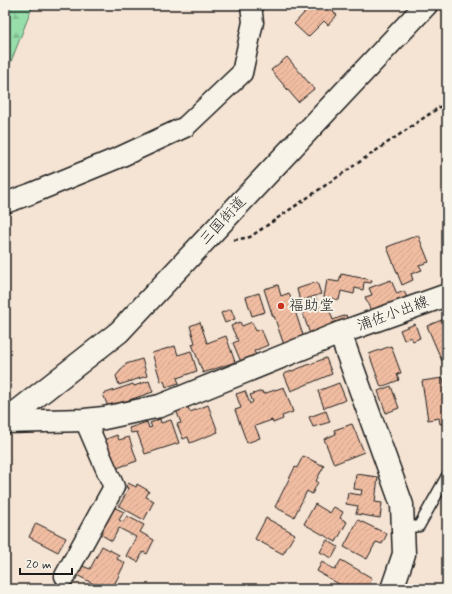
<svg xmlns="http://www.w3.org/2000/svg" width="452" height="594" font-family="Mynerve,'Klee One',sans-serif">
<style>
.forest{fill:url(#forest-firs);stroke:#5a7d64}
.building{fill:url(#building-hatch);stroke:#1c1c1c}
.lines{fill:none;stroke-linecap:round;stroke-linejoin:round}
.lane-casing{stroke:#1c1c1c;stroke-width:13}
.street-casing{stroke:#1c1c1c;stroke-width:23}
.secondary-casing{stroke:#1c1c1c;stroke-width:25}
.highway-casing{stroke:#1c1c1c;stroke-width:25}
.path{stroke:#1c1c1c;stroke-width:2.5;stroke-dasharray:4 3;stroke-linecap:butt}
.lane{stroke:#f7f3e8;stroke-width:10}
.street{stroke:#f7f3e8;stroke-width:20}
.secondary{stroke:#f7f3e8;stroke-width:22}
.highway{stroke:#f7f3e8;stroke-width:22}
.poi-dot{fill:#c8321e;stroke:#f7f3e8;stroke-width:1.5}
.labels{text-anchor:middle;dominant-baseline:central;stroke-width:4;stroke-linejoin:round;paint-order:stroke}
.street-label{font-size:15px;fill:#1c1c1c;stroke:#f7f3e8}
.poi-label{font-size:15px;fill:#1c1c1c;stroke:#f7f3e8;text-anchor:start}
</style>
<defs>
<pattern id="forest-firs" width="22" height="20" patternUnits="userSpaceOnUse"><rect width="22" height="20" fill="#97deab"/><path d="M5 1l3.5 6h-7zM16 11l3.5 6h-7z" fill="#82be93"/></pattern>
<pattern id="building-hatch" width="6" height="6" patternUnits="userSpaceOnUse"><rect width="6" height="6" fill="#f1bda2"/><path d="M-1 1l2-2M0 6l6-6M5 7l2-2" fill="none" stroke="#cea28b"/></pattern>
</defs>
<rect width="100%" height="100%" fill="#f5e3d3"/>
<filter id="ink" filterUnits="userSpaceOnUse"><feTurbulence type="fractalNoise" baseFrequency=".025" numOctaves="2"/><feDisplacementMap in="SourceGraphic" scale="8" xChannelSelector="R" yChannelSelector="G"/><feConvolveMatrix kernelMatrix="1 2 1 2 8 2 1 2 1" color-interpolation-filters="sRGB"/></filter>
<g filter="url(#ink)">
<!-- forest -->
<path class="forest" d="M5,5h28l-28,72z"/>
<!-- building -->
<g class="building">
<path d="M290,5h50l-7,7 4,3 -9,10 -4,-4 -16,16 -14,-13 12,-13 -7,-5 -3,4z"/>
<path d="M287,57l27,32 -16,13 -27,-32z"/>
<path d="M447,224v17l-5,-15z"/>
<path d="M418,235l11,27 -10,3 3,5 -11,4 2,6 -11,5 -15,-38z"/>
<path d="M341,274l31,6 -1,3 -7,-1 -1,8 -8,-2 -1,6 -13,-3 -2,9 -15,-3 3,-17 12,2z"/>
<path d="M391,280l6,14 7,-3 5,11 -36,14 -8,-19 7,-2 -3,-7z"/>
<path d="M317,282l4,12 -21,7 -3,-12z"/>
<path d="M278,285l3,11 8,-3 15,45 -20,7 -10,-29 -1,1 -9,-28z"/>
<path d="M259,293l6,19 -13,4 -6,-19z"/>
<path d="M316,298l4,11 8,-3 5,14 13,-5 3,9 -38,13 -10,-29 7,-3 -1,-4z"/>
<path d="M231,309l4,10 -10,4 -4,-10z"/>
<path d="M444,319l3,8v32l-5,2 -15,-35z"/>
<path d="M200,322l7,21 19,-7 9,26 -32,11 -11,-29 3,-1 -5,-17z"/>
<path d="M240,322l2,4 10,-4 4,9 5,-2 7,16 -14,6 2,4 -15,7 -8,-19 5,-2 -7,-15z"/>
<path d="M415,324l5,14 -7,3 -2,-4 -7,3 -4,-10z"/>
<path d="M175,346l3,9 13,-4 6,20 -20,7 2,5 -13,4 -2,-6 -3,1 -9,-29z"/>
<path d="M391,346l10,27 -4,1 2,6 -18,7 -12,-33z"/>
<path d="M326,358l6,16 -41,17 -7,-17z"/>
<path d="M142,359l5,17 -28,9 -3,-9 10,-12z"/>
<path d="M443,378l4,23v22l-7,1 -1,-6 -11,2 -6,-39z"/>
<path d="M149,381l4,11 -45,15 -5,-13 30,-10 1,2z"/>
<path d="M339,383l7,17 -22,8 -6,-17z"/>
<path d="M391,386l8,22 -13,5 -8,-22z"/>
<path d="M284,387l9,25 -11,4 1,3 -10,4 -1,-3 -17,6 5,12 -13,5 -12,-33 6,-2 -5,-14 9,-3 5,13 3,-2 -3,-7 12,-4 1,3z"/>
<path d="M187,405l3,7 18,-7 10,27 -28,11 -2,-6 -5,2 -6,-15 4,-1 -5,-13z"/>
<path d="M326,411l4,11 -17,5 -4,-10z"/>
<path d="M160,419l1,4 10,-3 8,23 -34,11 -8,-22 -6,1 -2,-5 18,-6 2,6 3,-1 -2,-4z"/>
<path d="M352,424l12,28 -30,12 -10,-25 12,-5 -2,-4z"/>
<path d="M117,435l2,5 10,-3 8,24 -26,9 -10,-29z"/>
<path d="M303,456l21,10 -8,15 2,1 -6,12 -5,-3 -13,26 -19,-10 20,-40 2,1z"/>
<path d="M356,474l22,3 -3,25 7,1 -2,15 -24,-4 2,-8 -12,-2 2,-11 13,2 1,-5 -8,-1z"/>
<path d="M128,483l8,4 1,-3 12,7 -3,6 8,4 -10,19 -25,-14 10,-18 -3,-1z"/>
<path d="M315,504l15,9 4,-6 9,5 -3,6 7,4 -11,20 -32,-18z"/>
<path d="M111,506l13,6 -5,8 4,2 4,-6 17,9 -4,7 14,8 -7,14 -4,-2 -5,10 -12,-6 10,-19 -17,-9 -7,13 -12,-7z"/>
<path d="M266,518l29,16 -12,20 -28,-15z"/>
<path d="M358,520l29,14 -5,10 -6,-2 -9,17 -23,-12z"/>
<path d="M36,523l30,15 -8,14 -29,-15z"/>
<path d="M327,540l11,7 -6,11 -12,-6z"/>
<path d="M102,546l17,9 -2,4 8,4 -12,24 -4,-2 -2,4h-4l-28,-15 5,-9 10,4z"/>
<path d="M341,560l31,18 -4,9 3,2h-24l-30,-18 5,-9 13,8z"/>
</g>
<g class="lines">
<defs>
<path id="lane" d="M403,528l16,-2 28,-50"/>
<g id="street">
<path d="M5,203l25,-9 90,-37 65,-30 57,-54 11,-51 -2,-17"/>
<path d="M65,576l49,-89 -29,-67"/>
</g>
<g id="secondary">
<path d="M340,333l62,172 2,49 -12,35"/>
<path d="M5,422l80,-2 19,-2 56,-12 180,-73 107,-38"/>
</g>
<path id="highway" d="M5,421l114,-89 307,-327"/>
</defs>
<!-- lane casing -->
<use href="#lane" class="lane-casing"/>
<!-- street casing -->
<use href="#street" class="street-casing"/>
<!-- secondary casing -->
<use href="#secondary" class="secondary-casing"/>
<!-- highway casing -->
<use href="#highway" class="highway-casing"/>
<!-- path -->
<path class="path" d="M234,240l16,-3 197,-135"/>
<!-- lane -->
<use href="#lane" class="lane"/>
<!-- street -->
<use href="#street" class="street"/>
<!-- secondary -->
<use href="#secondary" class="secondary"/>
<!-- highway -->
<use href="#highway" class="highway"/>
</g>
</g>
<!-- markers -->
<circle class="poi-dot" cx="281" cy="306" r="4"/>
<g class="labels">
<!-- street labels -->
<g class="street-label">
<text transform="translate(223 221) rotate(-47)">三国街道</text>
<text transform="translate(393 314) rotate(-20)">浦佐小出線</text>
</g>
<!-- poi labels -->
<g class="poi-label">
<text x="289" y="306">福助堂</text>
</g>
</g>
<!-- margin -->
<rect width="452" height="594" fill="none" stroke="#f7f3e8" stroke-width="20"/>
<rect x="10" y="10" width="432" height="574" fill="none" stroke="#1c1c1c" stroke-width="1.5" filter="url(#ink)"/>
<!-- scale -->
<path d="M20 568v6h52v-6" fill="none" stroke="#1c1c1c" stroke-width="2"/>
<text x="26" y="568" font-size="12" fill="#1c1c1c" stroke="#f7f3e8" stroke-width="3" paint-order="stroke">20 m</text>
</svg>
